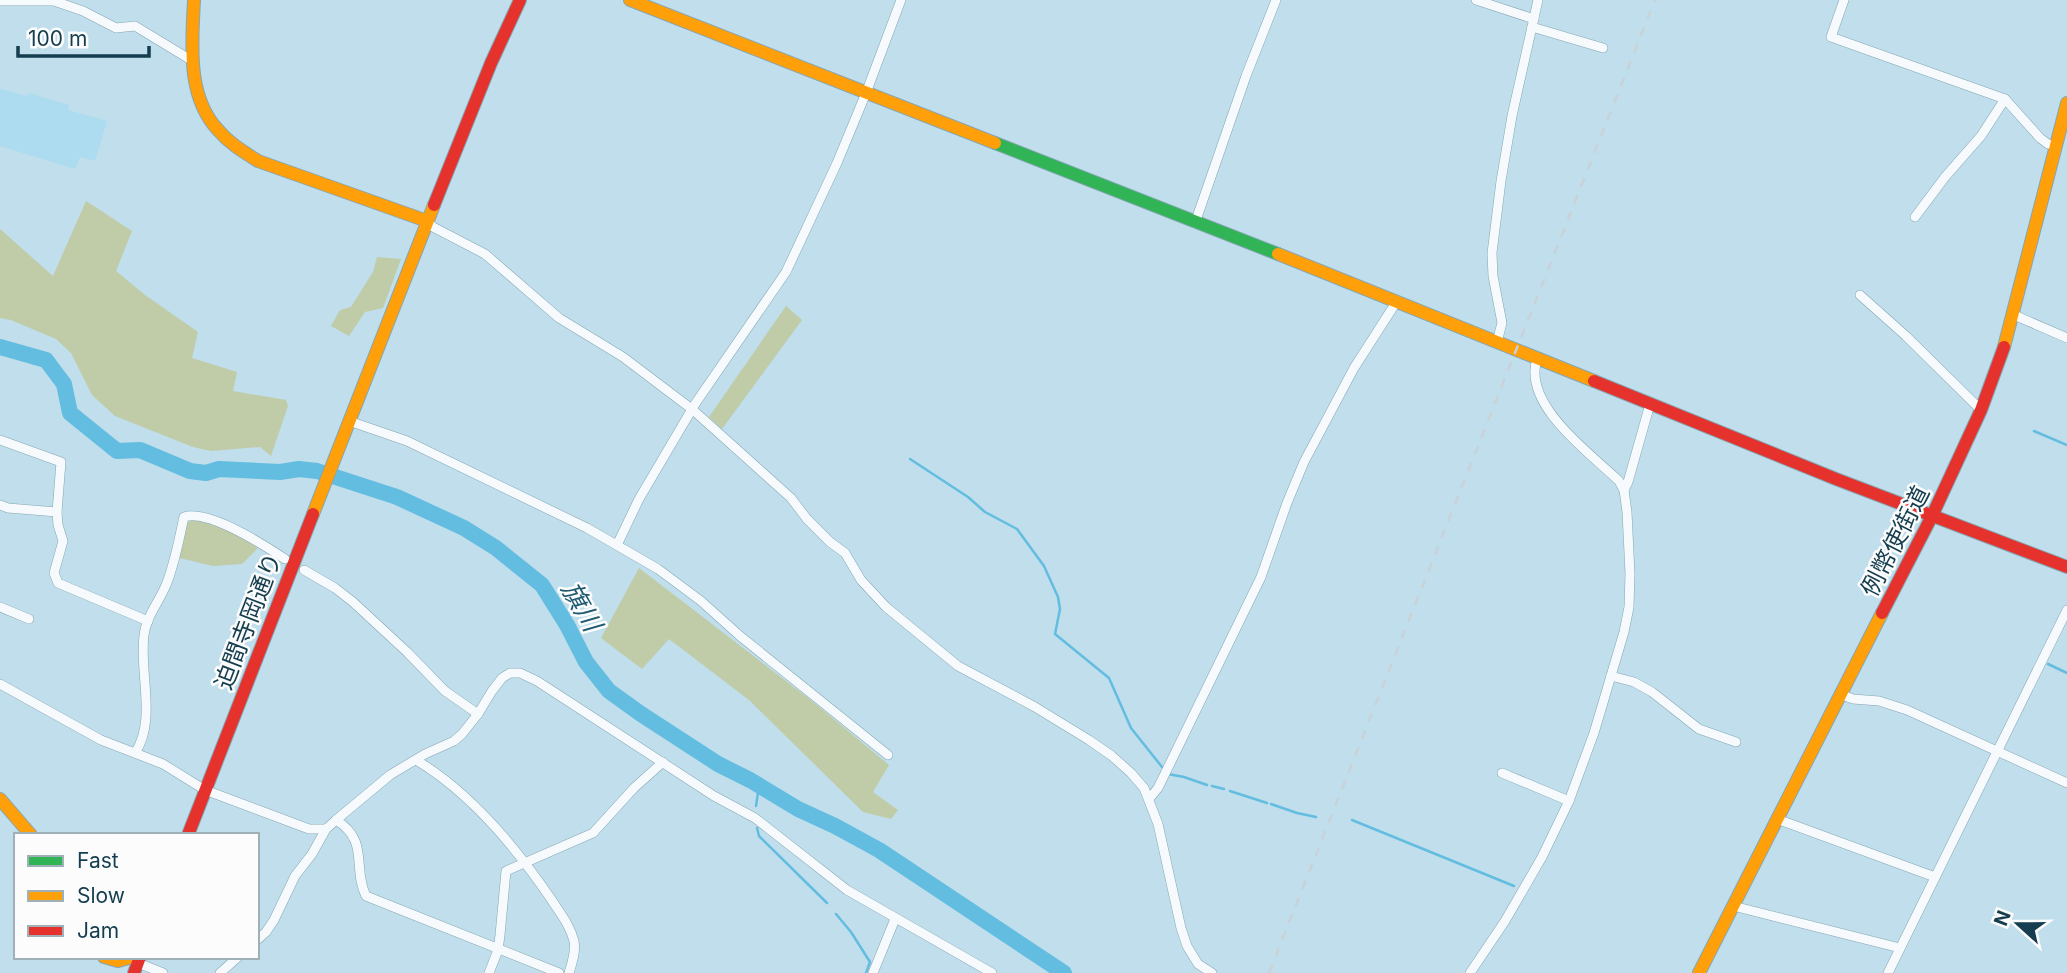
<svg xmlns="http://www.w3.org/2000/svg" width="2067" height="973" font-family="Inter,'Noto Sans JP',sans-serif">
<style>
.built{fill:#addbf0}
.green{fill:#bfcca7}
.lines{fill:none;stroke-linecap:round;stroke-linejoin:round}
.stream{stroke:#63bde0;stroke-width:2.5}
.river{stroke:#63bde0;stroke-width:16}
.street-casing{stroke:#84a6b4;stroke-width:10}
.fast-casing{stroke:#84a6b4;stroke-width:14}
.slow-casing{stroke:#84a6b4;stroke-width:14}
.jam-casing{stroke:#84a6b4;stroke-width:14}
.street{stroke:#f6fafc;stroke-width:9}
.fast{stroke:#30b455;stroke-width:12}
.slow{stroke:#ff9f0a;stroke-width:12}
.jam{stroke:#e5322d;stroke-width:12}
.rail{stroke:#c8d2d7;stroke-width:2.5;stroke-dasharray:9 9;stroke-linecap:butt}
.labels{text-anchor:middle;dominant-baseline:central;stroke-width:5;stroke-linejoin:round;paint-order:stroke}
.street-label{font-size:24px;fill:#143e4f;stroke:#fcfcfc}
.water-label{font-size:26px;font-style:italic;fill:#1e5a72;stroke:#fcfcfc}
</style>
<rect width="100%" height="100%" fill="#c0deeb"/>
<!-- built -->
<path class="built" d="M0,89l27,7 2,-3 40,12 -1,5 39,11 -12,40 -15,-4 -5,12 -75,-23z"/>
<!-- green -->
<g class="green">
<path d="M86,201l46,30 -16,40 29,24 53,37 -6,26 45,14 -4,19 53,9 2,6 -17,50 -11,-9 -49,4 -18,-4 -78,-31 -23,-21 -21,-42 -15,-14 -45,-19 -11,-2v-89l53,47z"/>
<path d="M377,257l24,2 -18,49 -18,4 -16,24 -18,-10 9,-16 11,-3 22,-35z"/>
<path d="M786,306l16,14 -80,109 -13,-12z"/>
<path d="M200,518l55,24 2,7 -15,15 -29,2 -34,-8 8,-35 6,-4z"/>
<path d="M639,568l173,133 77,64 -16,27 25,18 -7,9 -28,-7 -114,-112 -80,-61 -27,30 -41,-31z"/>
</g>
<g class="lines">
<!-- stream -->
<g class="stream">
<path d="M2034,431l33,14"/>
<path d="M910,459l58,38 17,15 32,17 27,37 14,31 2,12 -5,25 54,44 22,50 31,39"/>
<path d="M2048,664l19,9"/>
<path d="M1168,774l16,3 23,8"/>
<path d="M1212,786l12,3"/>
<path d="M1230,791l37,12"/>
<path d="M1271,804l26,9 19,4"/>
<path d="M756,806l3,-20"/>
<path d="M1352,820l162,66"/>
<path d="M757,828l2,8 68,67"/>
<path d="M836,914l15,18 19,30 -4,11"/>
</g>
<!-- river -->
<path class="river" d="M0,347l46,13 18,24 6,29 47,38 23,-1 50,21 16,2 13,-4 61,3 19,-3 18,2 80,26 67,31 32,20 46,37 25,40 19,37 23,29 32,23 77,50 32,16 48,29 37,17 44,24 185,123"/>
<defs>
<g id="street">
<path d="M1476,0l58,19"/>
<path d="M1844,0l-13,37 174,62 35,39 8,6 8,2"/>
<path d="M0,1h54l29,10 33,17 19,-2 56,34"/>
<path d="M1532,27l71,21"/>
<path d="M1915,217l30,-40 36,-41 24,-37"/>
<path d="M427,221l6,6 52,27 74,64 64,39 70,53 98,88 16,21 23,23 15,11 16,27 25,27 72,59 77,41 54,33 23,16 19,17 13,15 14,36 23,104 6,18 11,18 14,9"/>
<path d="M1195,223l51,-147 30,-76"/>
<path d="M1860,295l46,41 75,74"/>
<path d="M2014,315l53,23"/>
<path d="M1497,342l5,-19 -9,-47 -1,-23 9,-72 11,-65 26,-116"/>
<path d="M349,421l58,20 180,87 71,41 43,32 39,35 148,119"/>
<path d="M0,440l61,22 -4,50 1,13 5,16 -9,32 4,10 90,38"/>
<path d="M1624,490l4,-8 22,-78"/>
<path d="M0,505l8,3 49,4"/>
<path d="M617,545l22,-46 56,-95 91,-132 51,-109 29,-70 35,-93"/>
<path d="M304,570l31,18 18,14 54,50 38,39 33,23"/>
<path d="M0,607l29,12"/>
<path d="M1611,676l23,6 18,10 47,37 37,13"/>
<path d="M0,684l101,56 62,24 42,26 104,39h17"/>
<path d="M1840,694l13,5 26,2 28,9 160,73"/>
<path d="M135,753c22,-32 4,-81 9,-118 2,-18 15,-33 22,-50 9,-22 13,-46 18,-68 24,-8 80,28 101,42"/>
<path d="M416,760c55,33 99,86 135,139 9,14 19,26 23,42 2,11 -2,22 -5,32"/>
<path d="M1502,773l67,28"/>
<path d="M1149,799l9,-11 103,-211 26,-74 17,-41 50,-94 43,-67"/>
<path d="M1777,819l158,58"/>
<path d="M336,820c34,21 16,48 30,76l193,77"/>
<path d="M1733,906l167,42"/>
<path d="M257,940l9,-8 8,-12 21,-44 17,-22 14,-25 10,-9 54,-45 35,-21 29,-13 8,-7 16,-20 14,-23 10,-13 8,-5h10l17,8 177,115 41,22 92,72 145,83"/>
<path d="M138,963l25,10"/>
<path d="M220,973l18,-16"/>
<path d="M489,973l9,-23 2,-15 6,-64 87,-38 41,-45 29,-26"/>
<path d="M873,973l22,-54"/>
<path d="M1470,973l35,-52 37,-64 27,-56 25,-68 30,-101 5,-25 1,-33 -3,-62 -3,-22 -5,-9c-29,-28 -97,-76 -82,-122"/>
<path d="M1888,973l179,-363"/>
</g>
<path id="fast" d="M995,143l283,111"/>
<g id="slow">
<path d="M194,0c-2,43 -8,97 25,131 11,13 25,21 39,30l169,60"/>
<path d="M630,0l365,143"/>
<path d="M1278,254l316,127"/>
<path d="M2004,347l63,-244"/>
<path d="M313,514l121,-309"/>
<path d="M0,799l31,36"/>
<path d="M104,957l14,4 14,-4"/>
<path d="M1699,973l183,-360"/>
</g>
<g id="jam">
<path d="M434,205l57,-142 29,-63"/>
<path d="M1594,381l242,98 231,88"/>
<path d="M1882,613l50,-97 49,-106 23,-63"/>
<path d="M188,835l125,-321"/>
<path d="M134,973l6,-16"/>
</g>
</defs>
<!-- street casing -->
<use href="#street" class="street-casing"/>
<!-- fast casing -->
<use href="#fast" class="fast-casing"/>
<!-- slow casing -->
<use href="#slow" class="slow-casing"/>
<!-- jam casing -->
<use href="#jam" class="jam-casing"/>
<!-- street -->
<use href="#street" class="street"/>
<!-- fast -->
<use href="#fast" class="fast"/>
<!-- slow -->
<use href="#slow" class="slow"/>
<!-- jam -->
<use href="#jam" class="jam"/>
<!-- rail -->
<path class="rail" d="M1269,973l386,-973"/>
</g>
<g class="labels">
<!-- street labels -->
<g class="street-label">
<text transform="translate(1895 541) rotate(-63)">例幣使街道</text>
<text transform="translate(248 621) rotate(-69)">迫間寺岡通り</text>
</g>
<!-- water labels -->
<g class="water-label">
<text transform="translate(582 606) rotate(60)">旗川</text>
</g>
</g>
<!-- legend -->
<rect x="14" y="833" width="245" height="126" fill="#fcfcfc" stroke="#9fb0b7" stroke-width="2"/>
<rect x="28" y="856" width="35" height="10" fill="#30b455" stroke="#9fb0b7" stroke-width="2"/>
<text x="77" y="868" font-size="21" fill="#143e4f">Fast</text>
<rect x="28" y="891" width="35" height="10" fill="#ff9f0a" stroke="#9fb0b7" stroke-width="2"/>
<text x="77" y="903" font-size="21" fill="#143e4f">Slow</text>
<rect x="28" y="926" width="35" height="10" fill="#e5322d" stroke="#9fb0b7" stroke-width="2"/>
<text x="77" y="938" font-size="21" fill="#143e4f">Jam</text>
<!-- north arrow -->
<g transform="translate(2018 924) rotate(291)" stroke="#fcfcfc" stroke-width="5" paint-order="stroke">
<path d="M0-5L12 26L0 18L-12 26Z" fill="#143e4f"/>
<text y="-10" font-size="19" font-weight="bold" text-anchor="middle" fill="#143e4f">N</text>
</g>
<!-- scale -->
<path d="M18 46v10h131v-10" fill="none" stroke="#143e4f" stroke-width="3.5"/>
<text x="28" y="46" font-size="21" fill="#143e4f" stroke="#fcfcfc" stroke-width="5" paint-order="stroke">100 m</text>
</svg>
